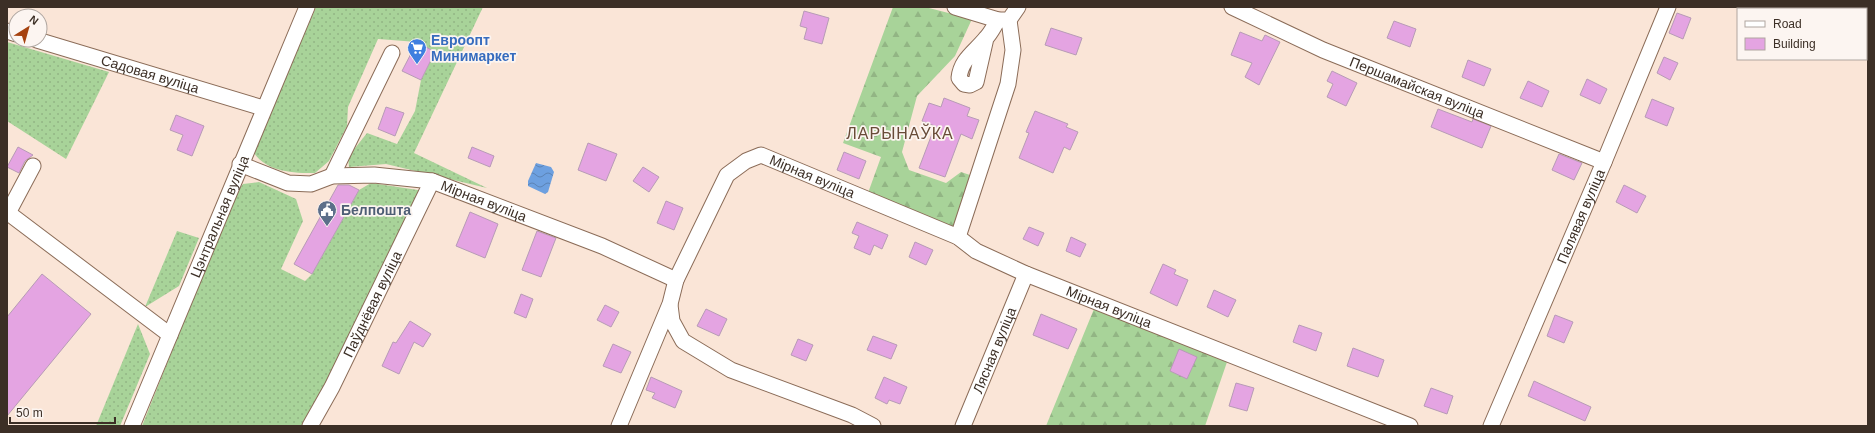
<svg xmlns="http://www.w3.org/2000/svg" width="1875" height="433" font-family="Helvetica,sans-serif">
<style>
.grass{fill:url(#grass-dots)}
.forest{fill:url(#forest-firs)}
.water{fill:url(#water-waves)}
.building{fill:#e4a4e2;stroke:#b79bb6}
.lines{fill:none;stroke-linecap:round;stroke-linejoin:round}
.minor-casing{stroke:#8b6c58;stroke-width:17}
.minor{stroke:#fff;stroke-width:15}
.labels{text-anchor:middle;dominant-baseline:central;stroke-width:3.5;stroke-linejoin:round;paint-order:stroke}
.shop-label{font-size:14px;font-weight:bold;fill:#366cbe;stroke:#fcf5f1;text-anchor:start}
.street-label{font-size:14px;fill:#3c2f26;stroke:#fcf5f1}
.service-label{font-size:14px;font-weight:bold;fill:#4e5e75;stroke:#fcf5f1;text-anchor:start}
.quarter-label{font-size:16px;letter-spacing:1px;fill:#684b37;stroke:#fcf5f1}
</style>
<defs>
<pattern id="grass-dots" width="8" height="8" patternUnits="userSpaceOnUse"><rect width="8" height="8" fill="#a8d399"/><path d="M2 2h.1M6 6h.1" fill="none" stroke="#92b584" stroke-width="1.8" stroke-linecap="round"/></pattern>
<pattern id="forest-firs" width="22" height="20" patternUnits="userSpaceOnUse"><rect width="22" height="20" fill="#a8d399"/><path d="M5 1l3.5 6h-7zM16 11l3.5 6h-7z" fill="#92b584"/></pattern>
<pattern id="water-waves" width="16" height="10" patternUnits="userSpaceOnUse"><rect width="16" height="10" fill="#6da0e0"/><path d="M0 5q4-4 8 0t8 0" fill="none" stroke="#5b83b5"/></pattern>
</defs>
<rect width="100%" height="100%" fill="#fae5d7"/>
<!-- grass -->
<g class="grass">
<path d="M316,7h167l-69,146 73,35 -101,-24 -37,3 -1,-10 19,-24 30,11 18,-33 6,-31 14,-28 -18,-10 -39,-3 -30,68 -1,19 -18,35 -14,12c-22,0 -50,-1 -62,-22z"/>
<path d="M7,42l102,30 -43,87 -59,-38z"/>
<path d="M259,182l37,17 7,22 -22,48 24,12 7,-7 47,-84 12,-7 47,7v10l-90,184 -25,42h-161l92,-230 9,-12z"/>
<path d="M177,231l22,7 -20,48 -34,21z"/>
<path d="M138,324l12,30 -30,72h-24z"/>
</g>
<!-- forest -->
<g class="forest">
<path d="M893,7h32l47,12 -17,37 -38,40 -15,56 7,18 37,13 15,-11 12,4 -19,54 -86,-37 13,-36 -38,-14z"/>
<path d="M1094,309l133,53 -22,64h-159z"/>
</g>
<!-- water -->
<path class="water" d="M536,163l15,4 3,5 -6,20 -3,2 -17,-8v-5z"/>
<!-- building -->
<g class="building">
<path d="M804,11l25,7 -7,26 -18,-5 3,-11 -7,-2z"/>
<path d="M1677,13l14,5 -8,21 -14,-6z"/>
<path d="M1394,21l22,8 -6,18 -23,-9z"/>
<path d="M1051,28l31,10 -6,17 -31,-10z"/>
<path d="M1240,32l22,9 3,-6 15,7 -21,43 -14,-8 7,-14 -21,-8z"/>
<path d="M417,42l18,10 -14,28 -19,-9z"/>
<path d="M1664,57l14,6 -8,17 -13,-7z"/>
<path d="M1468,60l23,9 -7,17 -22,-9z"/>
<path d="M1332,71l25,12 -11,23 -19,-9 6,-13 -6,-3z"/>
<path d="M1587,79l20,10 -7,15 -20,-9z"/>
<path d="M1528,81l21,10 -7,16 -22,-9z"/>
<path d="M944,98l26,10 -3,8 12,4 -7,19 -11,-5 -16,43 -26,-9 16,-42 -13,-5 7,-18 12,4z"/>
<path d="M1652,99l22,9 -7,18 -22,-9z"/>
<path d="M386,107l18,6 -9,23 -17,-7z"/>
<path d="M1438,109l34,13 1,-3 18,7 -9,22 -51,-21z"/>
<path d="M1035,111l33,13 -2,3 12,5 -8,18 -6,-3 -11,26 -34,-15 10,-25 -3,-1z"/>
<path d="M176,115l28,11 -12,30 -15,-6 6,-15 -13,-5z"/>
<path d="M588,143l29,11 -11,27 -28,-11z"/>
<path d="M18,147l15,8 -8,6 -6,12 -12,-6z"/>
<path d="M472,147l22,9 -4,11 -22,-9z"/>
<path d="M844,152l22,9 -7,18 -22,-9z"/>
<path d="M1559,154l23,9 -8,17 -22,-10z"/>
<path d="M643,167l16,10 -10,15 -16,-11z"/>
<path d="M338,185h11l10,5 -47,84 -18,-10z"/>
<path d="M1624,185l22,11 -9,17 -21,-11z"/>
<path d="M666,201l17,7 -9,22 -17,-7z"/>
<path d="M470,212l28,12 -13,34 -29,-12z"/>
<path d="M857,222l31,13 -6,14 -8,-4 -4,10 -16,-7 5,-12 -7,-3z"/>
<path d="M1029,227l15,6 -6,13 -15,-7z"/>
<path d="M537,231l19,7 -15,39 -19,-7z"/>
<path d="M1071,237l15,7 -6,13 -14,-6z"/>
<path d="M915,242l18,8 -7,15 -17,-8z"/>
<path d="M1163,264l13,6 -2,4 14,6 -11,26 -27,-13z"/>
<path d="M42,274l49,40 -84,102v-99z"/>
<path d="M1214,290l22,10 -8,17 -21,-10z"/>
<path d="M521,294l12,5 -7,19 -12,-5z"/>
<path d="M605,305l14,7 -8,15 -14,-7z"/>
<path d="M706,309l21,10 -8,17 -22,-10z"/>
<path d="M1041,314l36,15 -9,20 -35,-14z"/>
<path d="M1555,315l18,7 -9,21 -17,-7z"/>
<path d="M410,321l21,13 -8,13 -9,-5 -15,32 -17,-8 11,-24 3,1z"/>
<path d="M1299,325l23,8 -6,18 -23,-9z"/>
<path d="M873,336l24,9 -6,14 -24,-9z"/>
<path d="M798,339l15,6 -7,16 -15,-6z"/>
<path d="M613,344l18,8 -10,21 -18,-7z"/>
<path d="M1353,348l31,12 -6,17 -31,-11z"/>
<path d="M1179,349l18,8 -10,22 -17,-8z"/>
<path d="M651,377l31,14 -7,17 -23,-10 3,-5 -9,-3z"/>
<path d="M884,377l23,10 -7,17 -11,-4 -2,4 -12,-6z"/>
<path d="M1534,381l57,26 -6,14 -57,-25z"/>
<path d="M1236,383l18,5 -7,23 -18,-5z"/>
<path d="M1431,388l22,8 -6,18 -23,-8z"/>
</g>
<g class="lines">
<defs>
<g id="minor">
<path d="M955,7l43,13h11l9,-13"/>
<path id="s1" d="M1232,7l91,43 281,112"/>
<path d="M7,31l9,3"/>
<path d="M986,38l-10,44 -6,3 -6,-1 -5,-6c2,-19 16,-26 27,-40 5,-5 8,-12 12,-18"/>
<path id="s2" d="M37,40l226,68"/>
<path id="s3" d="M240,164l48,19 23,1 21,-8 42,-1 58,6 170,65 74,34"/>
<path d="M332,176l60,-123"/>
<path d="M7,212l163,123"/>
<path d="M8,213l25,-47"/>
<path d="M958,237l50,-153 5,-34 -4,-30"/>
<path d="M670,305l2,16 11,20 48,29 121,45 21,11"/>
<path id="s4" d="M132,426l175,-419"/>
<path id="s5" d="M310,426l22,-39 100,-206"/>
<path id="s6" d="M619,426l51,-122 6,-24 51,-105 19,-14 15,-6 197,82 18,14 50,23 384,152"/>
<path id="s7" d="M963,426l63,-152"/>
<path id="s8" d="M1491,426l113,-264 64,-155"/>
</g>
</defs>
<!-- minor casing -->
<use href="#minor" class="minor-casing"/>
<!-- minor -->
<use href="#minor" class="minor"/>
</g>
<!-- icons -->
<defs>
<symbol id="supermarket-pin" viewBox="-11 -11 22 30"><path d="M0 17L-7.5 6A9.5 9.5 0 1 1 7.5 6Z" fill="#3f7fe0" stroke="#fcf5f1"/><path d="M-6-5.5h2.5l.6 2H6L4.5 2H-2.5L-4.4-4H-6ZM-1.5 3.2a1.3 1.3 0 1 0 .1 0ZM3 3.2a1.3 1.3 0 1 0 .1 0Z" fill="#fff"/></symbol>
<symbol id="civic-pin" viewBox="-11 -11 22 30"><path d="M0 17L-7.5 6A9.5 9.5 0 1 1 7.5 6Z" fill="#5c6f8a" stroke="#fcf5f1"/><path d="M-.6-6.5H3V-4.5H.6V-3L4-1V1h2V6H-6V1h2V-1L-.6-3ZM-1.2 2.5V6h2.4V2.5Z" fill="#fff"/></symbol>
</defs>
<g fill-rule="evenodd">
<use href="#supermarket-pin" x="406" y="37" width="22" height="30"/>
<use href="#civic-pin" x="316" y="199" width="22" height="30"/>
</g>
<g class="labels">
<!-- shop labels -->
<g class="shop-label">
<text x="431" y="40">Евроопт<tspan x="431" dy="16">Минимаркет</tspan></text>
</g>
<!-- street labels -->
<g class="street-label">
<text stroke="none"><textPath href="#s2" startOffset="118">Садовая вуліца</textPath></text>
<text stroke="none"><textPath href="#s1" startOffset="202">Першамайская вуліца</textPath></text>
<text stroke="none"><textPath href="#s6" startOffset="369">Мірная вуліца</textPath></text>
<text stroke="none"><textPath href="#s3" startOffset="253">Мірная вуліца</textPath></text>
<text stroke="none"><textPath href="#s4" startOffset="227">Цэнтральная вуліца</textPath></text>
<text stroke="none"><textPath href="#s8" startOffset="228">Палявая вуліца</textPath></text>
<text stroke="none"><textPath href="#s5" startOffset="137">Паўднёвая вуліца</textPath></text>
<text stroke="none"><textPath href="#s6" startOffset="694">Мірная вуліца</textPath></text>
<text stroke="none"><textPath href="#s7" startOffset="82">Лясная вуліца</textPath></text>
</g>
<!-- service labels -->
<g class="service-label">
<text x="341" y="210">Белпошта</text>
</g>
<!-- quarter labels -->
<g class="quarter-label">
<text x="900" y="133">ЛАРЫНАЎКА</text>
</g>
</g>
<!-- border -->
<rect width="1875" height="433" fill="none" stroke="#3c2f26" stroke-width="16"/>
<!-- legend -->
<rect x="1737" y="8" width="130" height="52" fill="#fcf5f1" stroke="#afa6a0"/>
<rect x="1745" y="21" width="20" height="6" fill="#ffffff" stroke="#afa6a0"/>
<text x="1773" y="28" font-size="12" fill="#3c2f26">Road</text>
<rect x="1745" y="38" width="20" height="12" fill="#e4a4e2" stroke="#afa6a0"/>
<text x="1773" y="48" font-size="12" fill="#3c2f26">Building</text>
<!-- north arrow -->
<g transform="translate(28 28) rotate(37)"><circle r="19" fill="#fcf5f1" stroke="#afa6a0"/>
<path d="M0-3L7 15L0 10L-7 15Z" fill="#a6420f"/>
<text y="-6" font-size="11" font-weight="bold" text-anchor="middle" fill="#3c2f26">N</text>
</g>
<!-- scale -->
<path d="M10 417v6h105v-6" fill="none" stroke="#3c2f26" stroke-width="2"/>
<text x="16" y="417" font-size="12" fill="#3c2f26" stroke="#fcf5f1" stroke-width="3" paint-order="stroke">50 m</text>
</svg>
